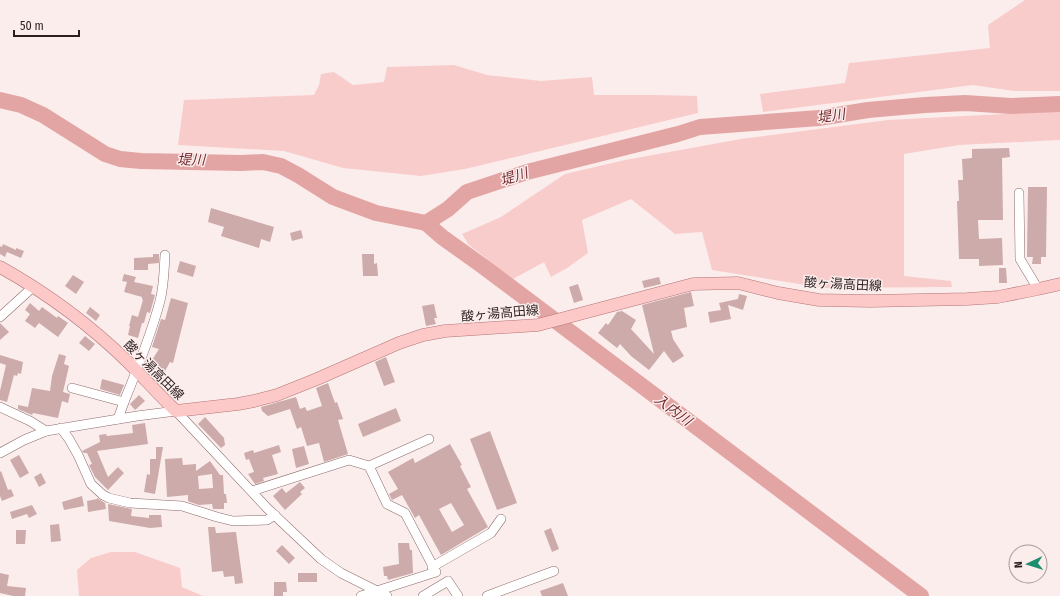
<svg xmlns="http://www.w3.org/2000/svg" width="1060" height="596" font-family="'Fira Sans Condensed','Noto Sans JP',sans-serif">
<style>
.green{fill:#f8cccb}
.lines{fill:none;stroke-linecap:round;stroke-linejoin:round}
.river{stroke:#e3a5a4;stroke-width:16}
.building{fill:#ccabaa;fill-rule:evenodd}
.minor-casing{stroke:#8a6b6a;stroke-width:10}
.major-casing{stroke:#b27575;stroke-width:13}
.minor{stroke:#fff;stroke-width:9}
.major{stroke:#fdc8c8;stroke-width:12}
.labels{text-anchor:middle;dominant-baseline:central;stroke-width:3;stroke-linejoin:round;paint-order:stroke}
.street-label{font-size:13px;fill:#2a1e1e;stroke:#fceded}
.water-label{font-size:14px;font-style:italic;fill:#732a2e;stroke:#fceded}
</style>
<rect width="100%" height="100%" fill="#fceded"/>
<!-- green -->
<g class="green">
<path d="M1025,0h35v91h-46l-41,-6 -210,27 -3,-18 85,-11 4,-20 141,-15 -2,-23z"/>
<path d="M454,65l33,10 54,6 51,-4 2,18h60l43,1 1,17 -233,56 -44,7 -78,-8 -59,-17 -106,-6 6,-45 130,-5 5,-10 2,-11 13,-2 19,13 31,-3 3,-15z"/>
<path d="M1060,111v29l-101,5 -55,9v122l47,5 1,6 -128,1 -112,-18 -10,-38 -27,2 -44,-35 -49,21 6,33 -21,15 -16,9 -7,-15 -31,17 -44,-34 -7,-11 39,-17 64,-43 60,-14 116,-21 147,-19z"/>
<path d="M111,552h24l45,16 2,19 21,9h-124l-2,-26 14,-12z"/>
</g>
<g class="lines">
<!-- river -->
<g class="river">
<path d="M0,100l21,5 22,10 62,39 15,5 21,2 100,2 22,-1 18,4 17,9 35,22 43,16 50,10 22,-14 19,-17 60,-20 151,-38 22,-7 119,-9 49,-8 57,-5 40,-2 46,3 49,-2"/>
<path d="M426,223l16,14 42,30 437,329"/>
</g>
</g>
<!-- building -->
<g class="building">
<path d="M1009,148l1,9 -8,1 1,62h-25l1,19 23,-1 1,27 -24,1v-7h-20l-2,-58h2l-1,-21h5l-1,-21 10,-1v-9z"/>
<path d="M1028,187h19l-1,70h-5v7h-9l1,-7h-6z"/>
<path d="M211,208l63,19 -4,15 -9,-3 -2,9 -38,-12 3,-9 -16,-5z"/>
<path d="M301,230l2,8 -11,3 -2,-8z"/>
<path d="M3,244l13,6v-2l8,3 -3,7 -14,-6 -2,5 -5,-3v-8l2,1z"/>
<path d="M153,254h6v9l-11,1v6h-14v-12l19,-1z"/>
<path d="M362,254h12v10l3,-1 1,13h-15z"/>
<path d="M180,261l16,5 -3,11 -16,-5z"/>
<path d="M999,268h7l1,15h-8z"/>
<path d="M124,274l12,3 -2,5 19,4 -2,8 4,1 -5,18 -3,-1 -3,11h-2l-4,15 -10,-3 2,-9h-1l3,-11 6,2 5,-17 -1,-1v-2l-18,-5 3,-10 -5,-1z"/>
<path d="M73,275l11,7 -8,12 -11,-8z"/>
<path d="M659,277l2,7 -17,4 -2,-7z"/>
<path d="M578,284l5,16 -9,3 -5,-16z"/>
<path d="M691,292l3,14 -10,2 3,19 -16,4 2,8 11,17 -11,7 -9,-12 -15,19 -18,-14 -11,-12 -3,4 -19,-15 8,-10 2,2 9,-13 5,-1 14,9 -5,9 23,25 -12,-49z"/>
<path d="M739,294l8,2 -4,14 -15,-5 3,14 -21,4 -2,-11 13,-2 -2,-7 19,-4z"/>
<path d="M171,298l17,5 -15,60 -3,-1 -6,11 -15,-8 10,-16 -7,-2 9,-28 4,1z"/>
<path d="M30,303l9,8 3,-4 15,11 1,-2 10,7 -10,14 -19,-14 -4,5 -10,-7 5,-7 -5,-4z"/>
<path d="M434,304l3,14h-3l2,6 -10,2 -4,-20z"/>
<path d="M90,307l10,8 -4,6 -10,-8z"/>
<path d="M0,323l9,9 -9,8z"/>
<path d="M85,336l10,8 -6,7 -10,-8z"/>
<path d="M59,354l7,2 -2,8 5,2 -6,26 7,2 -2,9 -6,-2 -4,17 -25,-5 -1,2 -14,-6v-4l10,2 4,-19 18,3 2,-15z"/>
<path d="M0,355l23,7 -2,12 -3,-1 -1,3 -3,-1 -7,27 -7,-2v-9l6,-26 -6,-2z"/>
<path d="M386,357l9,25 -11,4 -9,-24z"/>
<path d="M102,379l22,6 -4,10 -20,-6z"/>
<path d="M328,383l7,20 2,-1 6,17 -5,1 10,34 -24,8 -5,-19 -12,3 -6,-19 -4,2 -7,-20 -22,7 -6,-5 -1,-4 35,-10 4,12 5,-2 2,4 15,-5 -6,-18z"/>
<path d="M139,395l6,6 -10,9 -5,-6z"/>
<path d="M396,408l5,13 -38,16 -5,-13z"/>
<path d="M205,417l19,21 1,7 -4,3 -23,-24z"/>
<path d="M145,423l3,21 -51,7 11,26 10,-10 6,6 -16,17 -13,-13 -6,-12 3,-1 -5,-11h-3l-2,-2 18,-9 -1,-7 7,-1 1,2 26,-3 -1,-8z"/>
<path d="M490,431l27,72 -20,7 -27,-71z"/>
<path d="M450,444l12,21 -2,1 11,21 -4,2 21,38 -47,28 -22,-40 -4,3 -13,-23 -10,5 -3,-6 9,-5 -10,-17 25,-14 2,5zM451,503l13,22 -12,7 -13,-23z"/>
<path d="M279,445l2,7 -9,3 6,19 -15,4 1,3 -9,3 -7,-10 6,-2 -5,-13 -3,1 -2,-7 9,-3 1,3z"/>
<path d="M304,446l5,18 -13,4 -4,-19z"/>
<path d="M156,447h7l-8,47 -11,-2 3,-18 3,1v-16h6z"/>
<path d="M19,455l10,18 -9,5 -10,-18z"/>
<path d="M182,458l1,7 13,-1v7l14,-10 10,14h3l1,19h2l1,9h-3v6h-11l-1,-5 -13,1 -9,-3 -2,-1v-6l-21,2 -2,-38zM212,474l1,14 -14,1 -1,-13z"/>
<path d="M1,471l7,19 3,-1 3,7 -12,5 -2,-5v-24z"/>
<path d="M41,473l5,10 -7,4 -5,-10z"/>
<path d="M300,482l5,6 -5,4 2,2 -17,16 -12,-14 9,-8 4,5z"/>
<path d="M82,496l2,10 -20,4 -2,-8z"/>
<path d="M97,498l8,5 1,6 -18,3 -1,-11 10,-2z"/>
<path d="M108,504l24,5 -1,7 18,2v-3h12l1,12 -12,1 -41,-7z"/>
<path d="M32,505l5,9 -8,4 -2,-4 -15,5 -2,-7z"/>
<path d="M59,524l2,17 -10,1 -1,-17z"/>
<path d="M208,527h7l1,6 20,-1 7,51 -8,1 -1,-8 -10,1 -1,-6 -11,1z"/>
<path d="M551,528l8,21 -7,3 -8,-21z"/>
<path d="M16,530h10l-1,14h-9z"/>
<path d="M398,543h11l1,7h2l1,23 -25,7 -1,-4h-3l-1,-9 16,-3z"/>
<path d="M282,545l13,13 -6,6 -13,-13z"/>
<path d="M0,573l9,2 -2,11 19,2 -1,8h-12l-13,-3z"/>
<rect x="298" y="573" width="19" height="9"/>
<path d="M274,582h12l1,10h-4v4h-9z"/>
<path d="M563,583l5,13h-26l-2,-5z"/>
</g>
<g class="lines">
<defs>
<g id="minor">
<path d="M1019,193l1,66 18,30"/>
<path d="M0,317l33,-30"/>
<path d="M72,388l52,14 -6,17"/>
<path d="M124,402c13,-32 27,-67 36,-101 4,-15 4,-30 5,-46"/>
<path d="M0,407l30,14 16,10"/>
<path d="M61,428l8,11 9,16 13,29 12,11 6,3 21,5 52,3 35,11 16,4 34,-1 8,-5"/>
<path d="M0,453l24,-13 22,-9 91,-15 39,-5 91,97 54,51 20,14 46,23"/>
<path d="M252,491l97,-31 20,6"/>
<path d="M432,567l59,-34 10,-14"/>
<path d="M361,596l75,-24 -31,-59 -18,-9 -18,-38 60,-27"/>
<path d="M423,596l25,-15 10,15"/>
<path d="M487,596l67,-25"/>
</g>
<path id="major" d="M0,267c47,26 91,59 129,96 16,16 31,33 47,48l62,-7 16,-3 23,-6 40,-16 82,-36 24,-8 22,-4 93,-6 155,-41 45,-1 40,10 41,7 51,1 97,-2 31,-2 40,-8 22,-5"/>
</defs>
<!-- minor casing -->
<use href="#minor" class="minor-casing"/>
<!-- major casing -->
<use href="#major" class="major-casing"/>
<!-- minor -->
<use href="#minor" class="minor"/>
<!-- major -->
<use href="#major" class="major"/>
</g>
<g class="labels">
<!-- street labels -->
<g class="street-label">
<text transform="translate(843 284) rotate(3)">酸ヶ湯高田線</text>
<text transform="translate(500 313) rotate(-5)">酸ヶ湯高田線</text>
<text transform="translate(154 370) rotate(45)">酸ヶ湯高田線</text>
</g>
<!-- water labels -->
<g class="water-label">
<text transform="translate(831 116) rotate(-8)">堤川</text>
<text transform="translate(191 160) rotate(1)">堤川</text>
<text transform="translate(514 177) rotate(-18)">堤川</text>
<text transform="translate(673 410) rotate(37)">入内川</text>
</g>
</g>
<!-- north arrow -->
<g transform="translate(1028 564) rotate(266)"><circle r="19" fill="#fceded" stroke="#a89a9a"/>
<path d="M0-3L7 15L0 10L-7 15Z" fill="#1d8f70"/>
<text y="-6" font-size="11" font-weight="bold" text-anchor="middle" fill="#2a1e1e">N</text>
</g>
<!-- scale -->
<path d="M14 30v6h65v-6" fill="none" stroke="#2a1e1e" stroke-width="2"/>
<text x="20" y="30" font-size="12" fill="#2a1e1e" stroke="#fceded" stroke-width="3" paint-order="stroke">50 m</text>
</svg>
